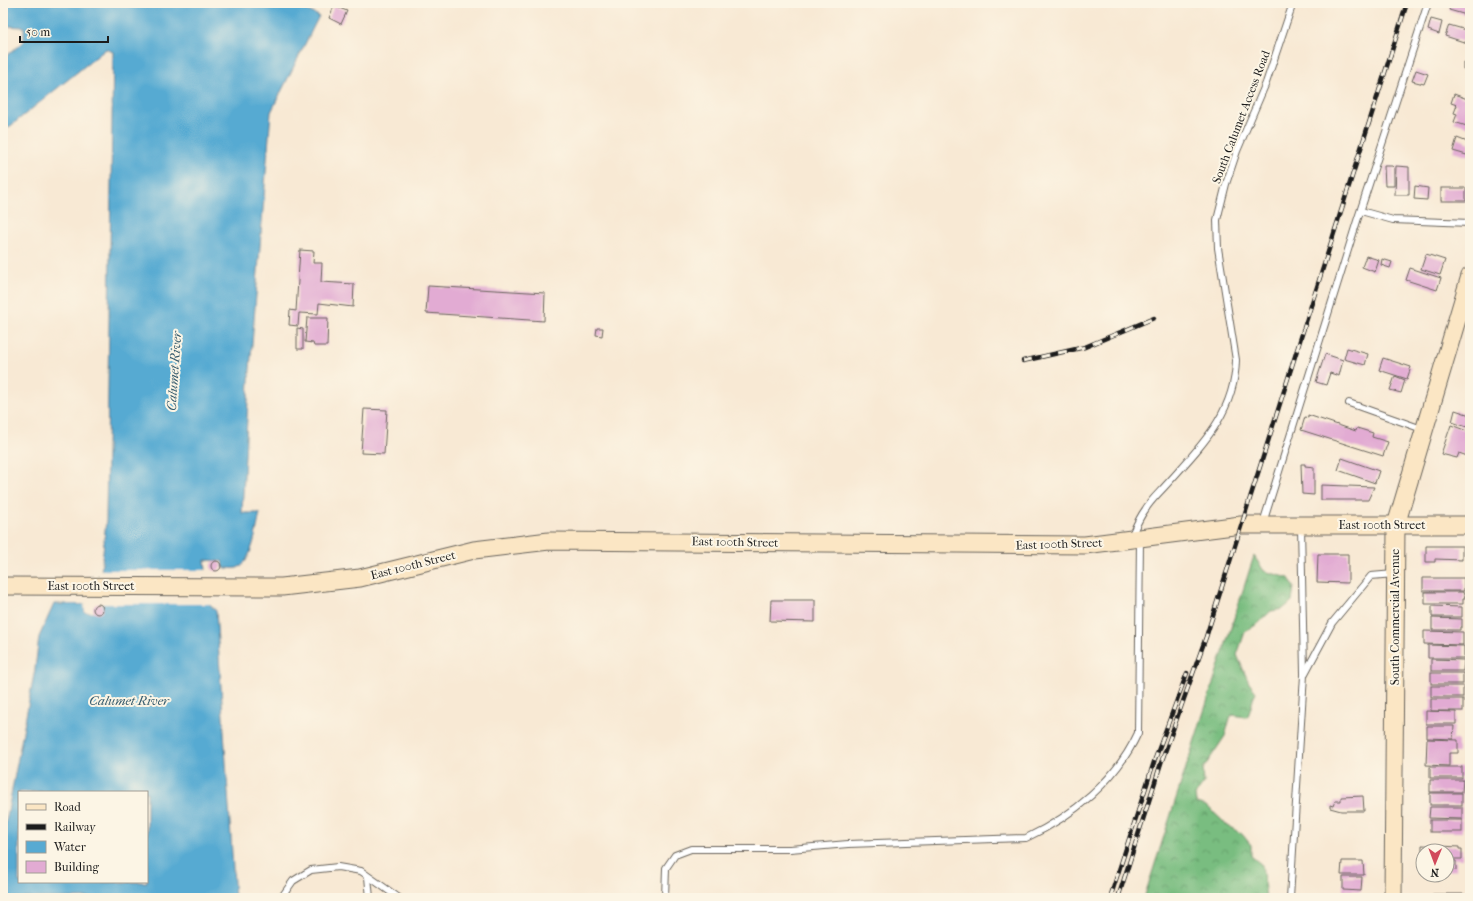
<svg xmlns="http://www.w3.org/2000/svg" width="1473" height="901" font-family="'IM FELL French Canon',serif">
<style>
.forest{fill:url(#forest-crowns);stroke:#4a6c4e}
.water{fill:#57aad2;stroke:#3a6377;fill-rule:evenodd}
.pier{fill:#f8e9d4}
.building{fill:#e2abd3}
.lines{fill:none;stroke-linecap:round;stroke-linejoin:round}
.lane-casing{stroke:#69645c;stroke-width:8}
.secondary-casing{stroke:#69645c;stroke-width:19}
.lane{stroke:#fff;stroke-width:6}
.secondary{stroke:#fbe6c4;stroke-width:17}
.rail-casing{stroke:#1c1c1c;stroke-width:4.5}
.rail{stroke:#fcf5e5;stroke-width:3;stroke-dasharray:9;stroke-linecap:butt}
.labels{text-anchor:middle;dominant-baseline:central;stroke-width:4;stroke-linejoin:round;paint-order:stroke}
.street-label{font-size:12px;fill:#1c1c1c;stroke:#fcf5e5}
.water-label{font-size:13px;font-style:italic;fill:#375c6e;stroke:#fcf5e5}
</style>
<defs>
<pattern id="forest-crowns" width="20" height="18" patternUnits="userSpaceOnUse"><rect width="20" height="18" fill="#79bd80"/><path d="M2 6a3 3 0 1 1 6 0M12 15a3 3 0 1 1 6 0" fill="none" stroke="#629968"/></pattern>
</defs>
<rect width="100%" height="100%" fill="#fcf5e5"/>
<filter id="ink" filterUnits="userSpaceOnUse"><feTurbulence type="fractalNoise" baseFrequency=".025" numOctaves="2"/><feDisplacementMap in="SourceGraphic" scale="8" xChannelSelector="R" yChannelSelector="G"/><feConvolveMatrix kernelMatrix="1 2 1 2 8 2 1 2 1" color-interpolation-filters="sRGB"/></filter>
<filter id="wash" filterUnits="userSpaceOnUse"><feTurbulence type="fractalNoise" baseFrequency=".012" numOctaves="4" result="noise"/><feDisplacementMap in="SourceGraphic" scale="16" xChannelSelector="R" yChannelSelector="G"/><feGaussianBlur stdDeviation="0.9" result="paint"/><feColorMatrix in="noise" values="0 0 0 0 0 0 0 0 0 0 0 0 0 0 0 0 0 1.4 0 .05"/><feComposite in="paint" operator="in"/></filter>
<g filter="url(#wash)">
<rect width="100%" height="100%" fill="#f8e9d4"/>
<!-- forest -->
<path class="forest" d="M1254,556l10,15 25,7 5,9 -2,14 -9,8 -12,2 -12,12 -14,9 -8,23 12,28 7,9c-4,7 -5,20 -9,25l-16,-2 -6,21 -22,33 1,14 -9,12 1,8 11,3 21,20 14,8 9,11v11l11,9 4,33h-122z"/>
<!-- water -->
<path class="water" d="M3,3h299l-2,4 19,9 -48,96 -22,269 -7,132h18c-3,13 -8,51 -23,55 -4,1 -9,0 -13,0l-2,-7 -17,-1 4,43 7,8 19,287h-232v-61l32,-168 4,-32 15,-33h31v8h14l2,-39 5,-53 7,-468 -7,-3 -103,83v-73l21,-18v-14l-21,-1zM19,792h128v90h-128z"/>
<!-- pier -->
<path class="pier" d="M99,570h109l2,32 3,2h-111l1,7 -2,2 -16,-1 -1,-8h-17v-2h18l2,8h11z"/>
<g id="blocks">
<!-- building -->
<g class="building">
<path d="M1451,3h19v13l-21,-6z"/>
<path d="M334,6l13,5 -6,13 -12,-6z"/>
<path d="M1431,19l11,3 -3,12 -11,-4z"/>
<path d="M1449,25l21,6 -2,10 -1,2 -22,-7z"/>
<path d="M1467,58l3,1v12l-7,-2v-7h3z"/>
<path d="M1416,70l12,4 -4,10 -12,-3z"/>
<path d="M1454,94l16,6v27l-16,-5 3,-8 -3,-1 3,-8 -6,-2z"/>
<path d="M1457,138l13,5v13l-17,-5z"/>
<path d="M1384,166h8l2,2v18h-9z"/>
<path d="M1396,166l13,1v28h-14z"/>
<path d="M1415,186l13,2 -1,12 -13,-1z"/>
<rect x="1441" y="188" width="25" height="13"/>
<path d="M300,250l14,1 -1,12h9l-1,19 33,2 -1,23 -34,-4 -1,11 -19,-1 -1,13 -9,-1 1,-15 6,1z"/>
<path d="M1426,254l19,6 -5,15 -19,-6z"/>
<path d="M1366,256l13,4 -4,12 -13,-5z"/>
<path d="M1382,259l10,3 -2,6 -9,-3z"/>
<path d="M1410,268l31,10 -4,12 -31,-10z"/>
<path d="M428,286l117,7 -1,28 -118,-8z"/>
<path d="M307,318h21l-1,28h-13l-1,-3 -8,-1z"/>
<path d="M297,328l6,1v20h-6z"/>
<path d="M597,328h6l-1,8 -6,-1z"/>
<path d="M1347,348l21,6 -3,11 -21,-6z"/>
<path d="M1325,354l18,6 -4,16 -9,-3 -4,12 -10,-3z"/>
<path d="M1383,358l28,9 -4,12 -28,-9z"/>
<path d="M1395,376l10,4 -4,13 -11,-3z"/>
<path d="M364,409l23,1 -3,44 -23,-1z"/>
<path d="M1455,410l15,5v13l-18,-6z"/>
<path d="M1308,415l48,16 1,-3 16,5 -1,4 16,5 -5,14 -82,-26 4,-13 3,1z"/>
<path d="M1451,425l19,7v25l-11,-4 -2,5 -16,-4z"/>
<path d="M1342,458l37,13 -4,12 -37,-13z"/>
<path d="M1301,464h4v2l9,1v28l-12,-1z"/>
<path d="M1321,485l53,2 -6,13h-47z"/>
<path d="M1426,546h36v14l-27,-1v3h-9z"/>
<path d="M1318,554h30v29l-31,-1z"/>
<circle cx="216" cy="566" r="5"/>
<rect x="1423" y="578" width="41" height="13"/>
<path d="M1425,592h38l2,7h-2v5h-38z"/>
<path d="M771,600h44v22l-45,-1z"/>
<circle cx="98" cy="609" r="5"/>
<path d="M1432,606l30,1v10h-30z"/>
<path d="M1432,618l30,1v8h-2v3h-28z"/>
<path d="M1424,631l39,1v13l-39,-1z"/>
<path d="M1428,645l36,1v12h-36z"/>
<path d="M1431,659l33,1 -1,11h-32z"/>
<rect x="1431" y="673" width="32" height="11"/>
<rect x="1431" y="686" width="32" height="11"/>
<rect x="1431" y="699" width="32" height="12"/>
<path d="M1426,711l30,1v12h-30z"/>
<path d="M1427,726h27l-1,13 -26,-1z"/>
<path d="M1427,739l31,1v13h-9v13l-23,-1z"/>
<rect x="1430" y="767" width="32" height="11"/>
<path d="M1430,780h33l-1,12h-32z"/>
<rect x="1430" y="793" width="32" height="12"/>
<path d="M1363,796l1,15h-23l-11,-3v-3l3,1 2,-5h6v-4z"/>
<path d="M1430,807h32v12l-33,-1z"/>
<rect x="1430" y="820" width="32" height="12"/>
<path d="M1422,845l37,2v2h3v10h-15v-8h-25z"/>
<path d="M1447,860l9,1v9l-9,1z"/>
<path d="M1342,861h21l1,14h-23z"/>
<path d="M1343,877h19l-1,14 -18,-1z"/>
<rect x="1433" y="894" width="31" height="4"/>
</g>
</g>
</g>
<g filter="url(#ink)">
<use href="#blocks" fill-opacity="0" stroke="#69645c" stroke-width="1"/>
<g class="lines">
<defs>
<g id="lane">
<path d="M1361,211l32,9 77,3"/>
<path d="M1349,403l73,26"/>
<path d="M1263,523l94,-302 71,-218"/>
<path d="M1301,526l3,147"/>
<path d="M1131,537c4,-9 8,-19 14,-27 5,-9 14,-17 22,-26 33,-37 68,-70 69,-124l-18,-112 -1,-28 9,-36 11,-33 29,-68 27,-80"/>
<path d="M368,877l2,21"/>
<path d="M281,898l12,-17 18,-11 27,-3 23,4 38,27"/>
<path d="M665,898l1,-30 9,-13 16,-6h99l58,-5 178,-6c47,-22 90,-57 112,-105l2,-194"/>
<path d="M1290,898l14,-223 28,-52 39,-47 23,-2"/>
</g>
<g id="secondary">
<path d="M3,586l279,1 78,-9 114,-28 75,-9 536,4 156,-20h229"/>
<path d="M1393,898l3,-373 74,-249"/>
</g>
</defs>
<!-- lane casing -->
<use href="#lane" class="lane-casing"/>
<!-- secondary casing -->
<use href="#secondary" class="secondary-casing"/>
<!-- lane -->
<use href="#lane" class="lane"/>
<!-- secondary -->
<use href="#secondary" class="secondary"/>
<defs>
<g id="rail">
<path d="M1023,361l62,-14 69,-29"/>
<path d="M1110,898l45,-139 32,-86"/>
<path d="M1118,898l43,-135 45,-126 201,-634"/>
</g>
</defs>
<!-- rail casing -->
<use href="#rail" class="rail-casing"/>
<!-- rail -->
<use href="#rail" class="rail"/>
</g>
</g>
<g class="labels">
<!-- street labels -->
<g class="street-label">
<text transform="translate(1241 117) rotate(-69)">South Calumet Access Road</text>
<text x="1382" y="525">East 100th Street</text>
<text transform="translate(735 542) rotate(1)">East 100th Street</text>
<text transform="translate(1059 544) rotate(-2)">East 100th Street</text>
<text transform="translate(413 565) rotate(-14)">East 100th Street</text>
<text x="91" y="586">East 100th Street</text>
<text transform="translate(1395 617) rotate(-90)">South Commercial Avenue</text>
</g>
<!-- water labels -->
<g class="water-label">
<text transform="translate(174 371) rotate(-86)">Calumet River</text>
<text x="129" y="700">Calumet River</text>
</g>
</g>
<!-- margin -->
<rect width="1473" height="901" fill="none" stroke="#fcf5e5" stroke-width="16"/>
<!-- legend -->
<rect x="18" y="791" width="130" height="92" fill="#fcf5e5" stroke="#a29e95"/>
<rect x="26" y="804" width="20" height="6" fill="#fbe6c4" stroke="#a29e95"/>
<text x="54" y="811" font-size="12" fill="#1c1c1c">Road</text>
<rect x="26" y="824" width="20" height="6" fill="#1c1c1c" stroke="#a29e95"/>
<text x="54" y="831" font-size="12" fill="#1c1c1c">Railway</text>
<rect x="26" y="841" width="20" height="12" fill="#57aad2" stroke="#a29e95"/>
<text x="54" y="851" font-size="12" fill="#1c1c1c">Water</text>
<rect x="26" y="861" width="20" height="12" fill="#e2abd3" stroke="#a29e95"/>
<text x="54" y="871" font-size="12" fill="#1c1c1c">Building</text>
<!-- north arrow -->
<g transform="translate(1435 863) rotate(181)"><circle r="19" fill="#fcf5e5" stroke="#a29e95"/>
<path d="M0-3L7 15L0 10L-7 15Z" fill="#d1495b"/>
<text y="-6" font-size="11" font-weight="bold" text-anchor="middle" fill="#1c1c1c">N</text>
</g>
<!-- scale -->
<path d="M20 36v6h88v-6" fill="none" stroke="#1c1c1c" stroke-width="2"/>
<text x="26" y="36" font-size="12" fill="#1c1c1c" stroke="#fcf5e5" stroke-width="3" paint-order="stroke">50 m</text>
</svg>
